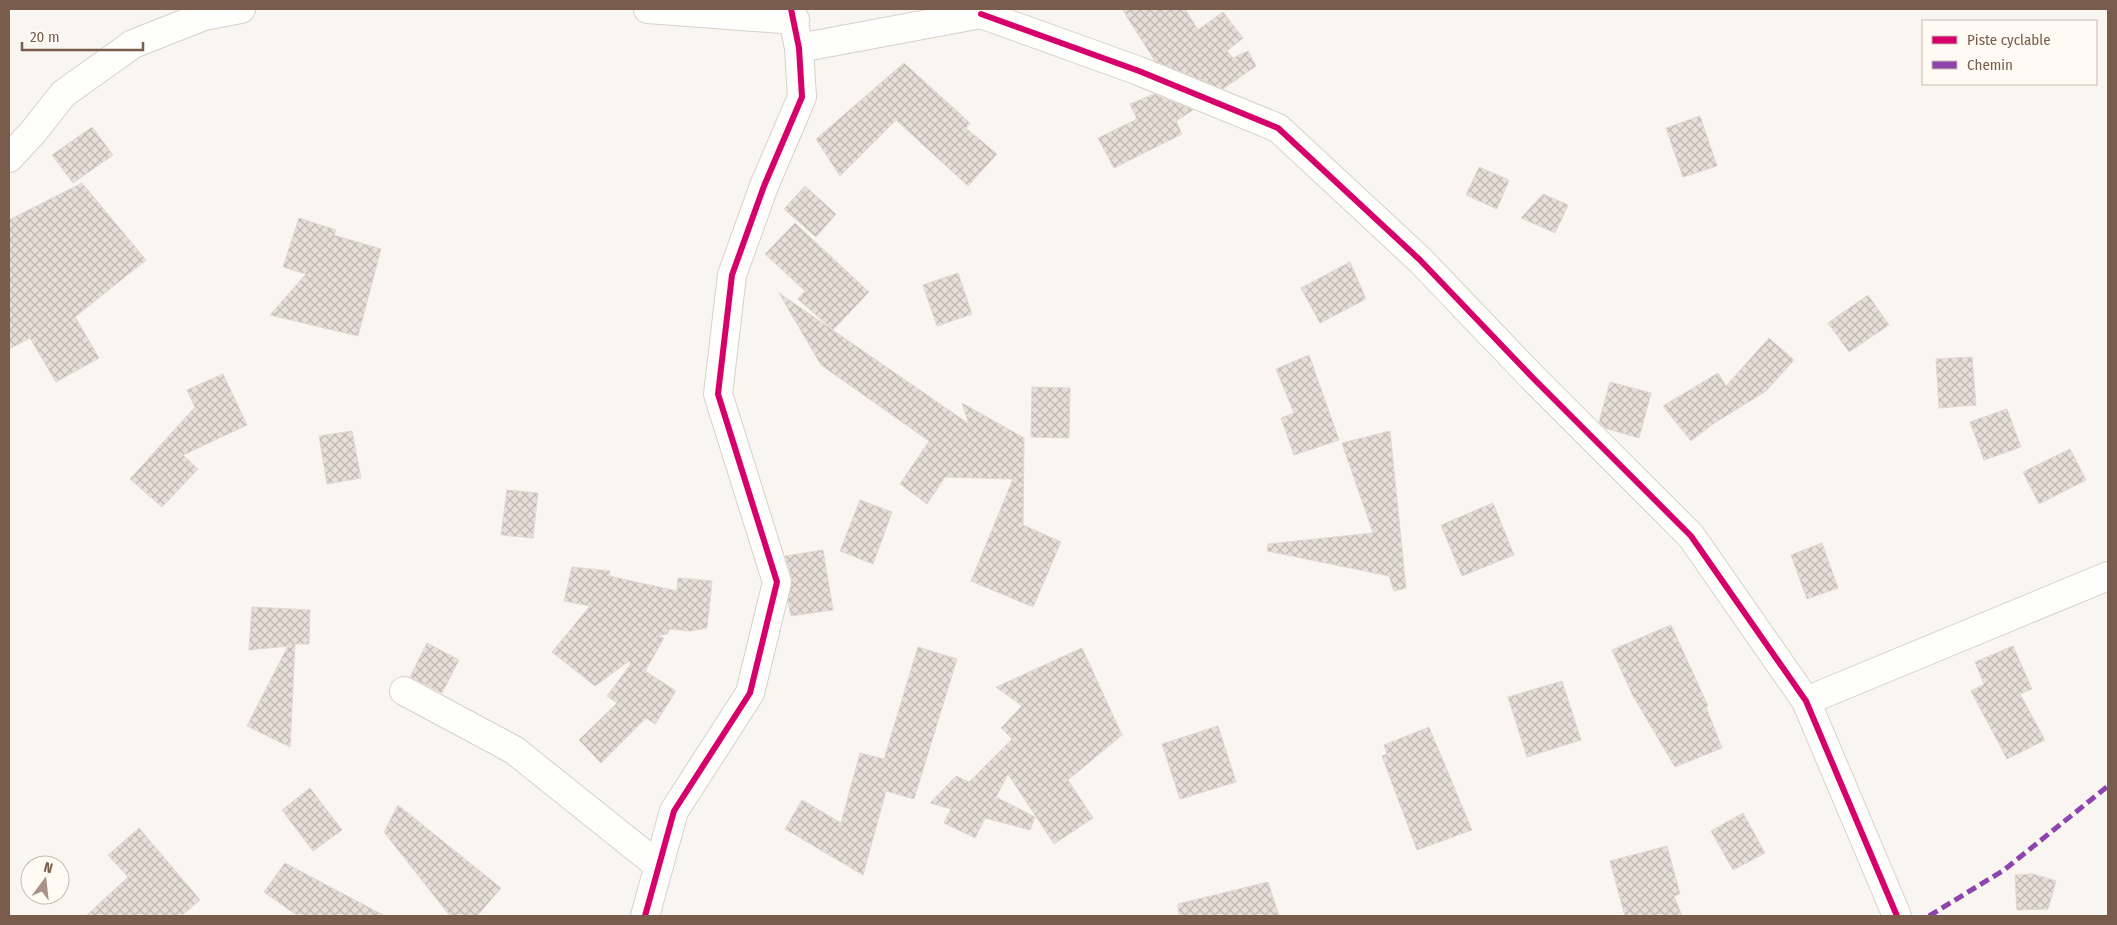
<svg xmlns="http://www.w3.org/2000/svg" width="2117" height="925" font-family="'Fira Sans Condensed',sans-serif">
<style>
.building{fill:url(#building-cross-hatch);stroke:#e2d8d2}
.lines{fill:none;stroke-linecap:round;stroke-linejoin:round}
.minor-casing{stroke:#d7d1cb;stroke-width:30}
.tertiary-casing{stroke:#d7d1cb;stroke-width:30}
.minor{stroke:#fefefd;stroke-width:28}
.tertiary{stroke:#fefefd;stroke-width:28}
.quiet{stroke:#8e44ad;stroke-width:5;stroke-dasharray:10 5;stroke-linecap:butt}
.cycleway-casing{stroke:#fffaf3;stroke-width:9}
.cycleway{stroke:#d6006c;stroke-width:6}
</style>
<defs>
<pattern id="building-cross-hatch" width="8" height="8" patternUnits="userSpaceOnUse" patternTransform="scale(1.25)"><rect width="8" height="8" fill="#e6ded7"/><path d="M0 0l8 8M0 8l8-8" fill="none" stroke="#bfb7b1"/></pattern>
</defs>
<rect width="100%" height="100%" fill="#f9f5f0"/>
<!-- building -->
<g class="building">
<path d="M1122,9h63l13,21 25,-18 20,26 -16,13 6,7 15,-7 8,15 -33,23 -68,-28z"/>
<path d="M904,63l66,60 -4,5 31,26 -29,32 -72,-66 -56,56 -24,-37z"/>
<path d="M1154,94l39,16 -17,11 6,13 -68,34 -16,-30 39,-19 -7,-15z"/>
<path d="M1700,116l17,50 -34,11 -17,-49z"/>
<path d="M92,127l21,28 -40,28 -21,-28z"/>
<path d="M1479,167l30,13 -12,29 -31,-14z"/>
<path d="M82,183l64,77 -71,57 24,41 -43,24 -26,-44 -21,11v-129z"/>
<path d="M805,186l31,28 -20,23 -32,-28z"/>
<path d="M1543,194l25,11 -13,28 -34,-15z"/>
<path d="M299,218l37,12 -2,5 47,14 -23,87 -88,-21 36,-41 -23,-7z"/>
<path d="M795,223l74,69 -36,38 -35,-31 7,-8 -40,-37z"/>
<path d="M1350,262l16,37 -46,24 -19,-35z"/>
<path d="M958,273l14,41 -35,12 -14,-41z"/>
<path d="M779,293l190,131 -7,-21 62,35 -1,87 38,17 -28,65 -62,-26 42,-102 -68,-2 -18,27 -27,-20 29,-43 -108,-76z"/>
<path d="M1868,295l21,30 -40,27 -21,-29z"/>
<path d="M1769,338l25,22 -28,31 -53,33 -22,17 -28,-35 55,-33 8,13z"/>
<path d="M1309,355l30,85 -45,15 -13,-37 13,-5 -18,-44z"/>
<path d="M1972,357l4,48 -37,3 -3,-49z"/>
<path d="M223,374l24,51 -64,30 15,14 -36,38 -32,-28 65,-72 -8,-17z"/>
<path d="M1610,382l41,11 -12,45 -34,-10 -6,-6z"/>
<path d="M1032,387l38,1 -1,50 -38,-1z"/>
<path d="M2007,409l14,38 -37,13 -14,-38z"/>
<path d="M352,431l9,47 -34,6 -8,-48z"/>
<path d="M1390,431l16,157 -12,3 -5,-15 -122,-25 1,-7 105,-11 -31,-90z"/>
<path d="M2070,449l16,31 -47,24 -16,-32z"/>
<path d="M507,490l31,3 -5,45 -32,-3z"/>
<path d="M860,500l32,12 -19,52 -33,-13z"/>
<path d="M1493,503l21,52 -52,21 -21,-51z"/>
<path d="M1822,543l16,45 -31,11 -16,-44z"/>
<path d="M823,550l10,60 -42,6 -3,-14 4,-24 -7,-22z"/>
<path d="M572,567l38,4 -1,5 68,15 1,-13 34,3 -5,47 -17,3 -20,-2 -3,5 -11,2 8,2 -19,33 31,20 -21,33 -9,-6 -45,45 -22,-23 38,-37 -10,-7 24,-32 -2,-3 -34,25 -43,-34 38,-46 -26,-5z"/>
<path d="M252,607l58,3 -1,34h-14l-5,103 -43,-21 41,-80 -39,4z"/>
<path d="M1671,625l37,81 -2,1 16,41 -47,19 -42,-71 -21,-46z"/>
<path d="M427,643l32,17 -17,33 -32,-16z"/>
<path d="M2013,646l19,43 -12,5 25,46 -38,19 -36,-68 13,-7 -9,-22z"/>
<path d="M918,647l39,12 -43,140 -28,-8 -23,84 -78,-46 17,-29 39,23 19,-70 24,6z"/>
<path d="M1082,648l40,87 -54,45 25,38 -39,26 -46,-70 -12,23 39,20 -5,13 -45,-12 -10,20 -31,-15 7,-14 -21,-6 26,-27 13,6 43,-43 -11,-11 21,-22 -26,-19z"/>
<path d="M1562,681l19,59 -54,17 -19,-60z"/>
<path d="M1218,726l18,56 -56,17 -18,-55z"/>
<path d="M1429,727l43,103 -55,20 -35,-94 5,-2 -3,-9z"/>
<path d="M310,788l32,42 -29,21 -31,-41z"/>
<path d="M398,805l103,83 -24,28h-27l-66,-84z"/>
<path d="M1743,813l22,40 -32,17 -22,-39z"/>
<path d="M139,828l61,72 -19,16h-95l42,-39 -20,-22z"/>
<path d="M1667,846l13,48 -6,2 8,20h-57l-15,-55z"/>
<path d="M285,863l100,53h-87l-34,-24z"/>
<path d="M2033,874l23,7 -8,28 -31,1 -2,-35z"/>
<path d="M1268,882l11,34h-100l-1,-12z"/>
</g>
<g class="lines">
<defs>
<g id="minor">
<path d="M648,9l147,11"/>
<path d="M981,14l158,57 139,57 142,132 112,117 159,159 115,165 91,215"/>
<path d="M799,48l182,-34 11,-5"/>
<path d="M9,158l25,-27 29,-37 70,-50 71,-28 37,-7"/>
<path d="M404,691l110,59 145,116"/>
<path d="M1806,701l302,-125"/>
</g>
<path id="tertiary" d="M645,916l29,-105 76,-118 27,-111 -59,-188 14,-119 32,-89 38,-89 -3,-49 -8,-39"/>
</defs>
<!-- minor casing -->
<use href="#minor" class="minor-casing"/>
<!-- tertiary casing -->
<use href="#tertiary" class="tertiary-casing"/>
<!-- minor -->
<use href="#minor" class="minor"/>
<!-- tertiary -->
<use href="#tertiary" class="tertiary"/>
<!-- quiet -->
<path class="quiet" d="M1929,916l75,-46 104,-84"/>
<defs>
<g id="cycleway">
<path d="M981,14l158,57 139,57 142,132 112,117 159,159 115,165 91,215"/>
<path d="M645,916l29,-105 76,-118 27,-111 -59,-188 14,-119 32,-89 38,-89 -3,-49 -8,-39"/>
</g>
</defs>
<!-- cycleway casing -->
<use href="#cycleway" class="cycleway-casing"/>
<!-- cycleway -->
<use href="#cycleway" class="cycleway"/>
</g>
<!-- border -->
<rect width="2117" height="925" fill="none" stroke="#7a5c4d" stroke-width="20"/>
<!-- legend -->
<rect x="1922" y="20" width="175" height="65" fill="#fffaf3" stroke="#cabbb1"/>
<rect x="1932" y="36" width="25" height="8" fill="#d6006c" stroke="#cabbb1"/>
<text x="1967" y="45" font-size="15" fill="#7a5c4d">Piste cyclable</text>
<rect x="1932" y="61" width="25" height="8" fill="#8e44ad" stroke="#cabbb1"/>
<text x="1967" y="70" font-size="15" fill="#7a5c4d">Chemin</text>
<!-- north arrow -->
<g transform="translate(45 880) rotate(15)"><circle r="24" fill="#fffaf3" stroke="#cabbb1"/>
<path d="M0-4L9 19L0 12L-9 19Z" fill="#a69286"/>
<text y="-8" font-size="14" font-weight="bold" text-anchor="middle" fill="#7a5c4d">N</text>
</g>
<!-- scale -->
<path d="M22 42v8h121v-8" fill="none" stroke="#7a5c4d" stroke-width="2.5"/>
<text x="30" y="42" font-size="15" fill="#7a5c4d" stroke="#fffaf3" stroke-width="4" paint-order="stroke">20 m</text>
</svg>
